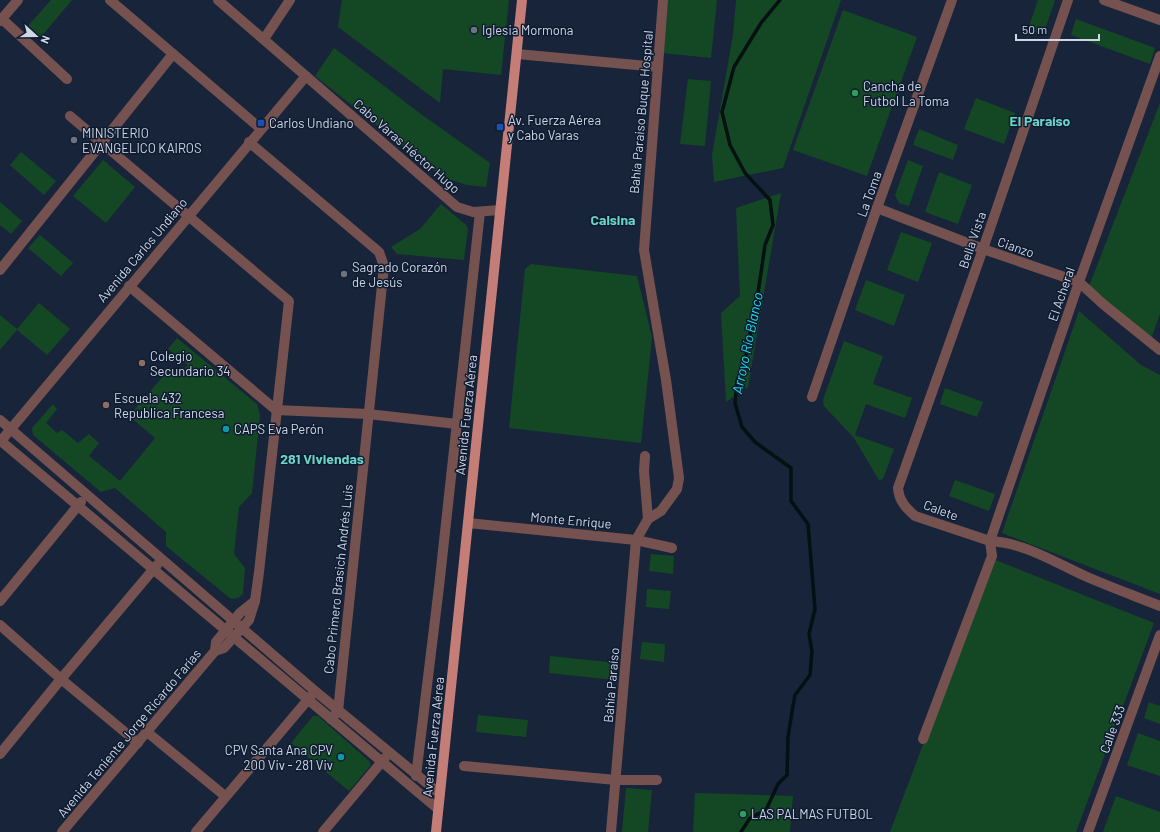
<svg xmlns="http://www.w3.org/2000/svg" width="1160" height="832" font-family="Barlow,sans-serif">
<style>
.green{fill:#144825}
.lines{fill:none;stroke-linecap:round;stroke-linejoin:round}
.stream{stroke:#041112;stroke-width:3.5}
.minor{stroke:#75524f;stroke-width:10}
.major{stroke:#c47d77;stroke-width:10}
.worship-dot{fill:#6b7280;stroke:#0f1b30;stroke-width:1.5}
.leisure-dot{fill:#2e9e5b;stroke:#0f1b30;stroke-width:1.5}
.transit-dot{fill:#1a4fb4;stroke:#0f1b30;stroke-width:1.5}
.education-dot{fill:#8d6e63;stroke:#0f1b30;stroke-width:1.5}
.culture-dot{fill:#0f9aa8;stroke:#0f1b30;stroke-width:1.5}
.labels{text-anchor:middle;dominant-baseline:central;stroke-width:3;stroke-linejoin:round;paint-order:stroke}
.poi-label{font-size:13px;fill:#ced7e6;stroke:#0f1b30;text-anchor:start}
.street-label{font-size:13px;fill:#ced7e6;stroke:#0f1b30}
.neighbourhood-label{font-size:14px;font-weight:bold;fill:#6bd5c9;stroke:#0f1b30}
.water-label{font-size:14px;font-style:italic;fill:#20dee9;stroke:#0f1b30}
</style>
<rect width="100%" height="100%" fill="#18243a"/>
<!-- green -->
<g class="green">
<path d="M51,0h21l-32,38 -13,-11z"/>
<path d="M342,0h167l-8,75 -58,-6 -3,34 -102,-76z"/>
<path d="M668,0h49l-6,58 -48,-5z"/>
<path d="M736,0h105l-58,168 -69,14 -2,-27 21,-120z"/>
<path d="M1038,0h17l-12,35 -15,-6z"/>
<path d="M843,10l74,27 -50,139 -74,-26z"/>
<path d="M1076,19l79,29 -5,16 -79,-29z"/>
<path d="M334,48l91,69 65,46 -4,24 -19,-2 -25,-8 -127,-101z"/>
<path d="M688,79l23,2 -6,65 -25,-2z"/>
<path d="M976,98l39,15 -11,31 -40,-15z"/>
<path d="M1160,103v211l-10,28 -62,-53z"/>
<path d="M919,129l39,16 -5,15 -40,-15z"/>
<path d="M21,152l35,29 -12,14 -34,-30z"/>
<path d="M103,160l32,27 -29,36 -33,-27z"/>
<path d="M908,160l15,6 -14,40 -10,-3 -4,-8z"/>
<path d="M939,172l33,13 -14,39 -33,-12z"/>
<path d="M781,193l-33,194 -22,15 -5,-89 19,-17 -4,-88z"/>
<path d="M0,202l22,19 -11,13 -11,-9z"/>
<path d="M441,204l25,21 2,4 -4,31 -67,-6 -6,-7 29,-18z"/>
<path d="M901,232l31,11 -14,39 -31,-12z"/>
<path d="M40,235l33,28 -12,13 -33,-28z"/>
<path d="M531,264l106,12 15,61 -11,106 -132,-15 16,-159z"/>
<path d="M866,280l39,15 -11,31 -39,-16z"/>
<path d="M39,303l31,26 -23,26 -30,-25 -17,20v-35l17,14z"/>
<path d="M1079,311l62,54 19,10v219l-158,-61z"/>
<path d="M177,338l80,66 3,11 -8,78 -13,14 -5,47 11,14 -2,26 -5,4 -7,1 -65,-53v-14l-51,-44 -14,4 -68,-57 -1,-7 21,-24 4,5 -11,14 11,10 5,-3 16,13 11,-9 10,9 -10,13 31,25 35,-43 -26,-22 42,-49 9,7 8,-9 -20,-16z"/>
<path d="M844,341l39,15 -10,28 39,14 -7,20 -39,-14 -11,31 39,14 -11,30 -4,1 -25,-42 -30,-32 -1,-6z"/>
<path d="M945,388l38,14 -6,15 -37,-13z"/>
<path d="M955,480l40,14 -6,17 -40,-15z"/>
<path d="M651,554l23,2 -1,18 -24,-3z"/>
<path d="M993,559l161,64 -78,209h-186z"/>
<path d="M647,589l24,2 -2,18 -23,-2z"/>
<path d="M642,642l23,2 -1,18 -24,-3z"/>
<path d="M550,656l67,7 -2,17 -66,-7z"/>
<path d="M1149,702l11,4v18l-16,-6z"/>
<path d="M478,715l50,5 -2,17 -50,-5z"/>
<path d="M313,716h5l52,46v4l-21,25 -58,-48z"/>
<path d="M1138,733l22,8v35l-33,-11z"/>
<path d="M626,788l26,2 -4,42h-26z"/>
<path d="M695,793l98,3 -3,36h-97z"/>
<path d="M1116,796l44,16v20h-57z"/>
</g>
<g class="lines">
<!-- stream -->
<path class="stream" d="M741,832l9,-14 16,-8 12,-26 9,-9 1,-38 4,-25 3,-17 15,-20 2,-24 -3,-17 6,-25 -7,-85 -17,-23v-33l-36,-26 -13,-15 -7,-24 2,-22 7,-16 14,-72 7,-48 8,-20 -3,-25 -25,-27 -15,-28 -8,-33 12,-45 27,-44 19,-23"/>
<!-- minor -->
<g class="minor">
<path d="M110,0l151,129"/>
<path d="M218,0l239,207 16,5 27,-2"/>
<path d="M1068,0l-85,249 -85,239c1,13 8,20 17,28l75,25c35,2 64,21 95,35 25,11 50,20 75,30"/>
<path d="M1104,0l56,20"/>
<path d="M2,19l65,60"/>
<path d="M0,21l18,-21"/>
<path d="M264,39l26,-39"/>
<path d="M517,54l141,13"/>
<path d="M249,142l130,110 5,14 -46,445 -7,8"/>
<path d="M877,208l106,41 96,33 24,22 57,46"/>
<path d="M0,270l173,-216"/>
<path d="M129,286l147,124 92,4 89,10"/>
<path d="M812,397l65,-189 75,-208"/>
<path d="M0,420l315,271 125,103"/>
<path d="M1,441l437,368"/>
<path d="M0,442l306,-366"/>
<path d="M645,456l-1,15 4,48"/>
<path d="M468,523l168,17 36,8"/>
<path d="M0,601l81,-99"/>
<path d="M0,625l61,54 77,64"/>
<path d="M215,651l1,-9 24,-29 15,-12"/>
<path d="M147,732l78,64"/>
<path d="M923,739l69,-183 -2,-15 89,-259 81,-226"/>
<path d="M0,754l61,-75 96,-114"/>
<path d="M464,766l152,14h41"/>
<path d="M416,776l23,-189 41,-375"/>
<path d="M62,832l153,-181 9,-3 25,-28 6,-19 4,-29 30,-271 -219,-185"/>
<path d="M196,832l115,-136"/>
<path d="M323,832l62,-74"/>
<path d="M611,832l25,-292 12,-21 13,-8 16,-22 2,-11 -13,-98 -22,-130 19,-250"/>
<path d="M1088,832l72,-197"/>
</g>
<!-- major -->
<path class="major" d="M436,832l86,-832"/>
</g>
<!-- markers -->
<g class="worship-dot">
<circle cx="474" cy="30" r="4"/>
<circle cx="74" cy="140" r="4"/>
<circle cx="344" cy="274" r="4"/>
</g>
<g class="leisure-dot">
<circle cx="855" cy="93" r="4"/>
<circle cx="743" cy="814" r="4"/>
</g>
<g class="transit-dot">
<rect x="257" y="119" width="8" height="8" rx="2"/>
<rect x="496" y="123" width="8" height="8" rx="2"/>
</g>
<g class="education-dot">
<circle cx="142" cy="363" r="4"/>
<circle cx="106" cy="405" r="4"/>
</g>
<g class="culture-dot">
<circle cx="226" cy="429" r="4"/>
<circle cx="341" cy="757" r="4"/>
</g>
<g class="labels">
<!-- poi labels -->
<g class="poi-label">
<text x="482" y="30">Iglesia Mormona</text>
<text x="863" y="86">Cancha de<tspan x="863" dy="15">Futbol La Toma</tspan></text>
<text x="508" y="120">Av. Fuerza Aérea<tspan x="508" dy="15">y Cabo Varas</tspan></text>
<text x="269" y="123">Carlos Undiano</text>
<text x="82" y="133">MINISTERIO<tspan x="82" dy="15">EVANGELICO KAIROS</tspan></text>
<text x="352" y="267">Sagrado Corazón<tspan x="352" dy="15">de Jesús</tspan></text>
<text x="150" y="356">Colegio<tspan x="150" dy="15">Secundario 34</tspan></text>
<text x="114" y="398">Escuela 432<tspan x="114" dy="15">Republica Francesa</tspan></text>
<text x="234" y="429">CAPS Eva Perón</text>
<text x="333" y="750" text-anchor="end">CPV Santa Ana CPV<tspan x="333" dy="15">200 Viv - 281 Viv</tspan></text>
<text x="751" y="814">LAS PALMAS FUTBOL</text>
</g>
<!-- street labels -->
<g class="street-label">
<text transform="translate(641 112) rotate(-85)">Bahía Paraiso Buque Hospital</text>
<text transform="translate(407 146) rotate(41)">Cabo Varas Héctor Hugo</text>
<text transform="translate(869 194) rotate(-70)">La Toma</text>
<text transform="translate(972 240) rotate(-71)">Bella Vista</text>
<text transform="translate(1016 247) rotate(19)">Cianzo</text>
<text transform="translate(142 250) rotate(-50)">Avenida Carlos Undiano</text>
<text transform="translate(1061 294) rotate(-71)">El Acheral</text>
<text transform="translate(466 415) rotate(-84)">Avenida Fuerza Aérea</text>
<text transform="translate(941 510) rotate(20)">Calete</text>
<text transform="translate(571 520) rotate(5)">Monte Enrique</text>
<text transform="translate(338 579) rotate(-84)">Cabo Primero Brasich Andrés Luis</text>
<text transform="translate(611 685) rotate(-85)">Bahía Paraíso</text>
<text transform="translate(1112 729) rotate(-70)">Calle 333</text>
<text transform="translate(129 733) rotate(-50)">Avenida Teniente Jorge Ricardo Farías</text>
<text transform="translate(433 737) rotate(-84)">Avenida Fuerza Aérea</text>
</g>
<!-- neighbourhood labels -->
<g class="neighbourhood-label">
<text x="1040" y="120">El Paraíso</text>
<text x="613" y="219">Calsina</text>
<text x="322" y="458">281 Viviendas</text>
</g>
<!-- water labels -->
<g class="water-label">
<text transform="translate(747 343) rotate(-78)">Arroyo Río Blanco</text>
</g>
</g>
<!-- north arrow -->
<g transform="translate(36 36) rotate(111)" stroke="#0f1b30" stroke-width="3" paint-order="stroke">
<path d="M0-3L7 15L0 10L-7 15Z" fill="#ced7e6"/>
<text y="-6" font-size="11" font-weight="bold" text-anchor="middle" fill="#ced7e6">N</text>
</g>
<!-- scale -->
<path d="M1016 34v6h83v-6" fill="none" stroke="#ced7e6" stroke-width="2"/>
<text x="1022" y="34" font-size="12" fill="#ced7e6" stroke="#0f1b30" stroke-width="3" paint-order="stroke">50 m</text>
</svg>
